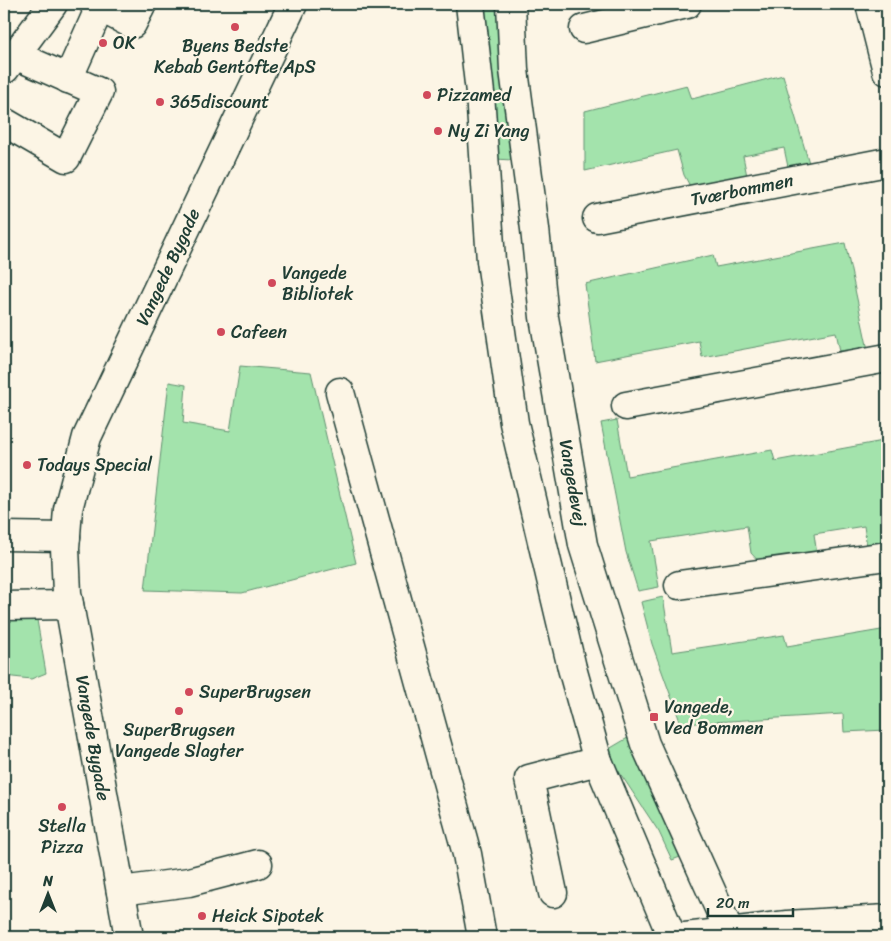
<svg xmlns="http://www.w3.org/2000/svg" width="891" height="941" font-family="Sriracha,sans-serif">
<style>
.green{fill:#a3e3ac;stroke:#619070}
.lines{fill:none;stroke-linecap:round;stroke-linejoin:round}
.minor-casing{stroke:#1f3d34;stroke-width:31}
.minor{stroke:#fcf5e5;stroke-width:28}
.poi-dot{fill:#d1495b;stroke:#fcf5e5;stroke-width:2}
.labels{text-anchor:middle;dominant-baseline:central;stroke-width:4.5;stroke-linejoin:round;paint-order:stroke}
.poi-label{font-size:18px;fill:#1f3d34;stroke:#fcf5e5;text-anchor:start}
.street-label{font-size:18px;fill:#1f3d34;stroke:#fcf5e5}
</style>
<rect width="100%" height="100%" fill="#fcf5e5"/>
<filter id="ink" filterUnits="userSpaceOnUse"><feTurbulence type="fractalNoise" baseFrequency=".02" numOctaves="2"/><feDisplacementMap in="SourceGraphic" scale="10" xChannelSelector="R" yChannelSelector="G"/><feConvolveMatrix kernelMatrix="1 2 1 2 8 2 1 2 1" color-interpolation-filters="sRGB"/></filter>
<g filter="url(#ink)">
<!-- green -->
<g class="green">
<path d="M482,4h18l12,156 -17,-1z"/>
<path d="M783,75l26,88 -21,4 -4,-19 -41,8 4,20 -56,12 -7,-13 -7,-25 -92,21v-60l102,-26 5,14z"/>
<path d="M845,243l23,107 -28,1 -4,-19 -134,25 -3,-16 -104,20 -10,-77 128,-29 3,12z"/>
<path d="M240,366l71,6 45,191 -114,30 -97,-3 24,-208 17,3 -3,38 47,8z"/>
<path d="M617,420l10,56 145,-26 3,11 108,-20 4,102 -20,4 -3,-21 -50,8 3,21 -56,9 -10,-11 -4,-27 -96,15 8,46 -21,4 -12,-39 -25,-129z"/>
<path d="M663,597l9,55 112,-17 3,11 100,-17v101l-43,2 -1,-18 -162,10 -29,-80 -11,-42z"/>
<path d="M4,619l33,1 9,53 -15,6 -27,-3z"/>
<path d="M631,736l52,120 -11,4 -13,-28 -45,-68 -5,-15z"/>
</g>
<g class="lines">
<defs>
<g id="minor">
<path d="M94,4l38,20 10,-20"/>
<path d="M470,4l10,89 11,168 23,162 58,245 26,93 74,176"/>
<path d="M511,4l3,66 21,159 9,88 39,228 62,199 87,193"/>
<path d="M870,4l17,67"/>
<path d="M584,29l103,-25"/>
<path d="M5,69l48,-65"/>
<path d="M68,79l32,-72"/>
<path d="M4,122l62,36 33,-66 -84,-37"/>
<path d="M597,218l290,-56"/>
<path d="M340,392l127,462 15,83"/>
<path d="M626,406l261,-48"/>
<path d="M4,536l62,1"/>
<path d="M679,585l208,-29"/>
<path d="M4,606l65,-1"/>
<path d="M121,891l68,-9 69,-18"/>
<path d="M553,893l-24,-114 69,-18"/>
<path d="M129,937l-62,-344 -2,-45 3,-39 19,-72 206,-433"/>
<path d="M685,937l102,-12 100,-6"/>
</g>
</defs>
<!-- minor casing -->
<use href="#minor" class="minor-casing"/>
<!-- minor -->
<use href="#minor" class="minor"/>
</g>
</g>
<!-- markers -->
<g class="poi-dot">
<circle cx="235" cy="27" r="5"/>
<circle cx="103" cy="43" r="5"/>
<circle cx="427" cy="95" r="5"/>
<circle cx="160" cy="102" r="5"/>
<circle cx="438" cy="131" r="5"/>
<circle cx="272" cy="283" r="5"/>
<circle cx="221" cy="332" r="5"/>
<circle cx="27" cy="465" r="5"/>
<circle cx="189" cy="692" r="5"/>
<circle cx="179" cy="711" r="5"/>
<rect x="649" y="712" width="10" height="10" rx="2.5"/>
<circle cx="62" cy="807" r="5"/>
<circle cx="202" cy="916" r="5"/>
</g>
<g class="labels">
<!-- poi labels -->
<g class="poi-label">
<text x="113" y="43">OK</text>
<text x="235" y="46" text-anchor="middle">Byens Bedste<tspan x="235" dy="21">Kebab Gentofte ApS</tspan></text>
<text x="437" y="95">Pizzamed</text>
<text x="170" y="102">365discount</text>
<text x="448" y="131">Ny Zi Yang</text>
<text x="282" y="273">Vangede<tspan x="282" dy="21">Bibliotek</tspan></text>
<text x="231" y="332">Cafeen</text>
<text x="37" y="465">Todays Special</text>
<text x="199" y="692">SuperBrugsen</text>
<text x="664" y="707">Vangede,<tspan x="664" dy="21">Ved Bommen</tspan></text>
<text x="179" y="730" text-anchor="middle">SuperBrugsen<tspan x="179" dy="21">Vangede Slagter</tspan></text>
<text x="62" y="826" text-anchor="middle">Stella<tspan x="62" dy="21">Pizza</tspan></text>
<text x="212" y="916">Heick Sipotek</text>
</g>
<!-- street labels -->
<g class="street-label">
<text transform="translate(742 190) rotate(-11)">Tværbommen</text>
<text transform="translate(168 267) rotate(-65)">Vangede Bygade</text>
<text transform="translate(573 483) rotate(80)">Vangedevej</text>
<text transform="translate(93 738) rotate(80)">Vangede Bygade</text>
</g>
</g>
<!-- margin -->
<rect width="891" height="941" fill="none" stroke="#fcf5e5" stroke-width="20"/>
<rect x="10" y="10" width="871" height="921" fill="none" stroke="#1f3d34" stroke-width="2" filter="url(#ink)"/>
<!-- north arrow -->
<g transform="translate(48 894)" stroke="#fcf5e5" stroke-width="4" paint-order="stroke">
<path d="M0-4L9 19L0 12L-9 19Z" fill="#1f3d34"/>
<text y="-8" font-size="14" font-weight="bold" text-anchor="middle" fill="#1f3d34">N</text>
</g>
<!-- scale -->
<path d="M708 908v8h85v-8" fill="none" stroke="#1f3d34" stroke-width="2.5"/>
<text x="716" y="908" font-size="15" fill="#1f3d34" stroke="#fcf5e5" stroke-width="4" paint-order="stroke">20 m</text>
</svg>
